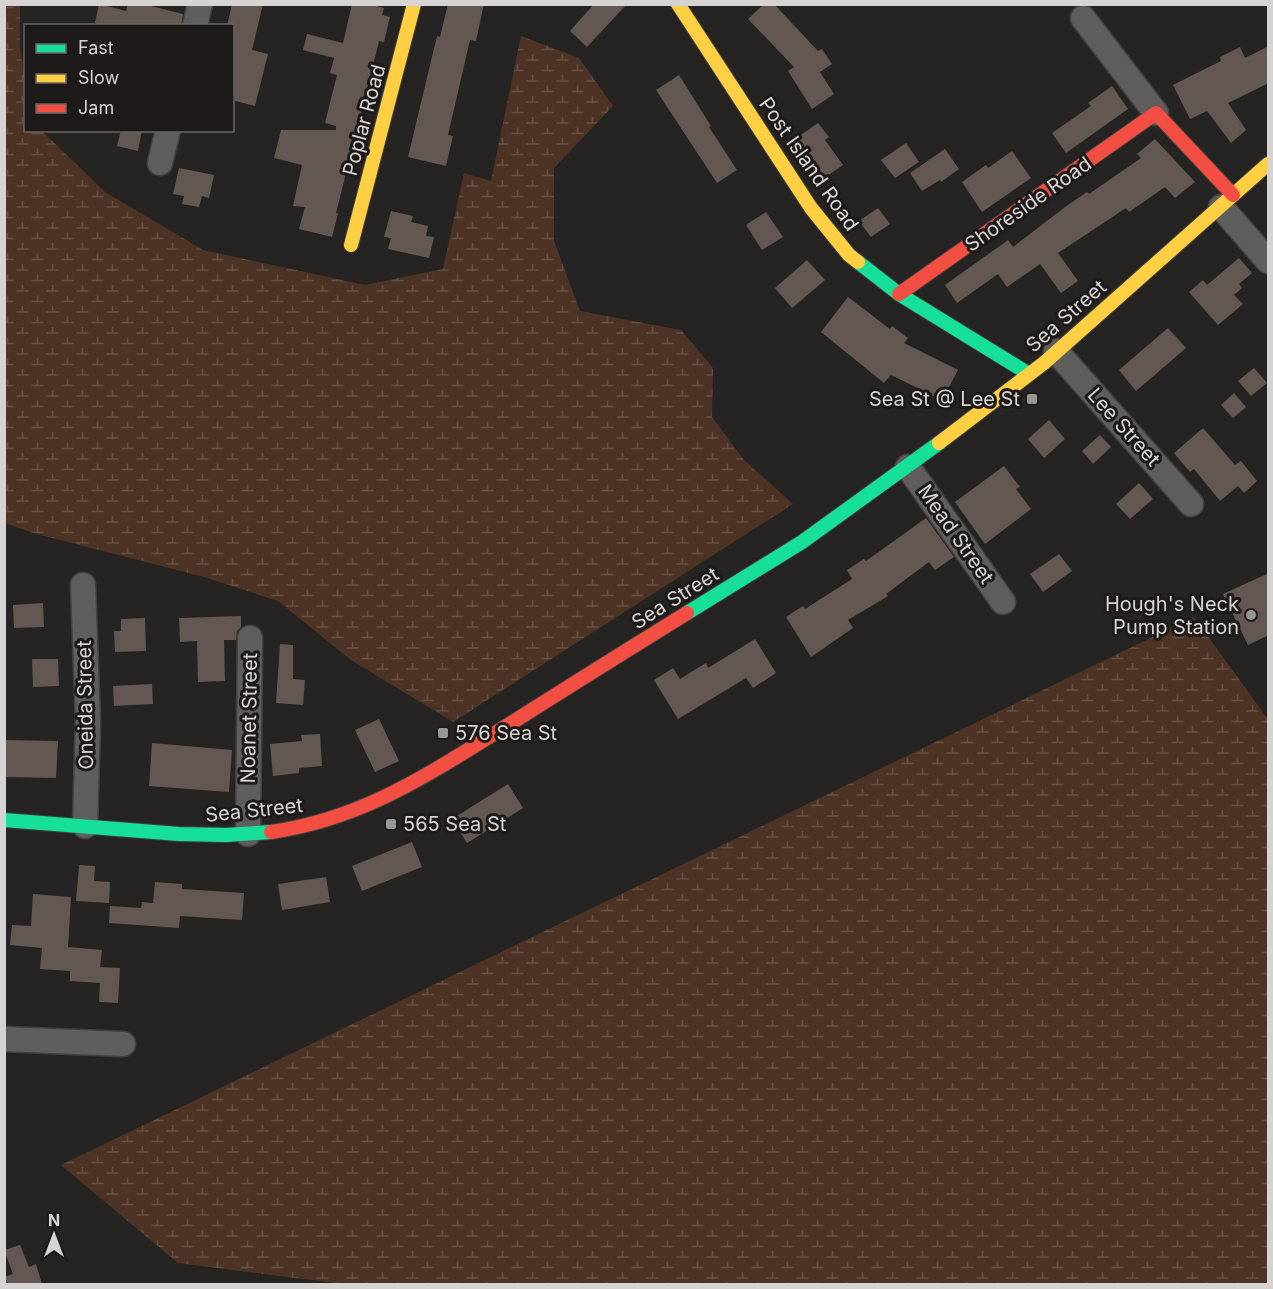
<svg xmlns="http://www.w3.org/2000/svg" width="1273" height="1289" font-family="Inter,sans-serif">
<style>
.wetland{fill:url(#wetland-marsh)}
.building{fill:#625752}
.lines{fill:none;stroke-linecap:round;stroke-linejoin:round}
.street-casing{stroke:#434140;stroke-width:27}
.fast-casing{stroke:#434140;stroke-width:16}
.slow-casing{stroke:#434140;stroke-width:16}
.jam-casing{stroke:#434140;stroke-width:16}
.street{stroke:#5f5e5d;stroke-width:24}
.fast{stroke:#16e098;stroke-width:14}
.slow{stroke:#ffcf43;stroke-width:14}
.jam{stroke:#f24e42;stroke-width:14}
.poi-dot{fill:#989695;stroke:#1e1a19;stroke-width:2}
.labels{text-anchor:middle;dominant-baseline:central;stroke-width:6;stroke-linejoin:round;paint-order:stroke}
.street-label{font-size:20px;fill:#d6d4d2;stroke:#1e1a19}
.poi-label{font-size:20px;fill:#d6d4d2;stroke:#1e1a19;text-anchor:end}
</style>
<defs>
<pattern id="wetland-marsh" width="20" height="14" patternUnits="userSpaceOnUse" patternTransform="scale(1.5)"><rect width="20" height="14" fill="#4d3326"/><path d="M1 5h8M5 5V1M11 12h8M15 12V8" fill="none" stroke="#665045"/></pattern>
</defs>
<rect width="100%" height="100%" fill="#262423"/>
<!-- wetland -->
<g class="wetland">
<path d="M5,4l15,1v43l5,33 1,49 16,1 63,61 98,58 162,35 78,-16 21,-96 27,8 30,-145 58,22 34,48 -59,62v73l26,70 101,19 32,38 -1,49 32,43 49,44 -340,218 -102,-62 -73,-59 -74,-24 -171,-44 -28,-10z"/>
<path d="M1194,617l73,101 1,-1v567h-925l-165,-21 -117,-98z"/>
</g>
<!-- building -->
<g class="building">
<path d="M99,4l27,7 2,-7h15l40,10 -2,12h-76l-10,-3z"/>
<path d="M232,4h31l-11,46 16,4 -13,52 -23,-6v-74h-5z"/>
<path d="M352,4h18l14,4 -2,7 8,2 -6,25 -5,-1 -43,172h2l-6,24 -33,-8 6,-22 -12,-1 9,-41 -28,-7 7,-28h55v-4l-11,-3 12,-48 -7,-2 4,-15 -31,-8 4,-16 36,9z"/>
<path d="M448,4h36l-8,37 -6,-1 -22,95 5,1 -7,30 -38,-9 29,-121 3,1z"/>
<path d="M594,4h33l-40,43 -17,-16z"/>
<path d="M764,4h10l44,47 4,-2 10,15 -12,8 14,22 -22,15 -24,-38 6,-4 -46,-48z"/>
<path d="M1269,46v37l-41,20 18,27 -15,13 -24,-32 -17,8 -17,-34 48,-24 -1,-4 20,-10 5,11z"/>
<path d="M679,75l32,51 -2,1 28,43 -20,13 -61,-93z"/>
<path d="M1112,86l16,23 -62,44 -14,-20 39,-27 -3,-3z"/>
<path d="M818,123l11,14 -4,3 18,25 -20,14 -28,-40z"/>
<path d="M121,130h21l-4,21 -21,-5z"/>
<path d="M1155,139l40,43 -20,16 -10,-11 -36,25 -3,-4 -68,45 20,28 -17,12 -21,-29 -33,23 -9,-13 -41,29 -12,-18 63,-45 5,7 52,-40 22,-15 2,2 52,-36 -4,-4z"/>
<path d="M906,143l13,19 -24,16 -14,-18z"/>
<path d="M945,149l14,20 -18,13 -1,-2 -18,11 -12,-18z"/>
<path d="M1012,151l19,27 -49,34 -20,-30 24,-17 2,3z"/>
<path d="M179,168l35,7 -5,23 -7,-2 -3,11 -17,-3 2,-8 -11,-2z"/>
<path d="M878,208l12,16 -19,13 -12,-16z"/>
<path d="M391,211l22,5 -2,6 17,4 -2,10 8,1 -5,21 -41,-9 3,-11 -7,-1z"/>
<path d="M766,212l17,25 -21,13 -16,-25z"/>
<path d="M1239,258l13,15 -13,11 3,4 -8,7 9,9 -25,21 -29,-33 14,-12 4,5z"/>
<path d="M807,260l18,20 -33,28 -17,-20z"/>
<path d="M848,297l42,32 2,-3 16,12 -4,5 54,27 -16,30 -51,-25 -7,8 -63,-51z"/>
<path d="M1168,328l18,20 -50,43 -17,-21z"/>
<path d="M1254,368l13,15 -16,13 -13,-15z"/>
<path d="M1234,393l12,14 -13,11 -12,-13z"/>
<path d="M1049,420l16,19 -21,19 -16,-19z"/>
<path d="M1203,428l32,37 6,-4 16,20 -13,12 -6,-7 -18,15 -26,-32 -4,3 -16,-19z"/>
<path d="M1100,435l11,12 -18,17 -11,-13z"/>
<path d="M1004,466l16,21 -4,2 15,20 -46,35 -30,-42z"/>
<path d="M1139,483l14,16 -23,20 -14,-15z"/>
<path d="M926,518l28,39 -19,13 -6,-8 -43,32 2,2 -40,24 5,8 -42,29 -25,-40 17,-11 2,3 47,-30 -5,-9 17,-11 2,2z"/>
<path d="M1059,554l13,17 -29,21 -13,-18z"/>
<path d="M1269,573v62l-21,10 -25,-51z"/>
<path d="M43,603l1,24 -30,1 -1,-23z"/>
<path d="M241,616v11l-4,4 -1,9h-12l1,41 -27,1 -1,-41 -17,1 -1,-24z"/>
<path d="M145,618l1,33 -31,1 -1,-21h7v-12z"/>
<path d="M755,639l21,34 -23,15 -7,-10 -68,41 -24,-39 19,-12 7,11 26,-16 2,5z"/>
<path d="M280,644l13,1v34l12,1 -2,25 -27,-2z"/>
<path d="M32,659h26l1,27 -26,1z"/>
<path d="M152,684l1,20 -39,2 -1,-20z"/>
<path d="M379,719l20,42 -24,11 -20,-42z"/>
<path d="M320,734l2,32 -23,2v5l-26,3 -3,-32 32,-3 -1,-6z"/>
<path d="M4,740l54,1 -2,37 -52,-1z"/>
<path d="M152,743l80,7 -3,42 -80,-6z"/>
<path d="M508,784l15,24 -56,35 -15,-24z"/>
<path d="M412,842l10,25 -60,24 -10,-25z"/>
<path d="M79,865l16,1 -1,15 16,1 -1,21 -33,-2z"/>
<path d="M326,877l4,25 -48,8 -4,-26z"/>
<path d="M155,882l27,2v5l62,4 -2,27 -62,-4 -1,12 -70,-5 1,-17 31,2 1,-6 11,1z"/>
<path d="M33,894l38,3 -3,50 34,3 -2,17 20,1 -2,35 -19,-1 1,-19 -30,-2v-10l-30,-2 2,-21 -32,-3 2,-20 19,1z"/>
<path d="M20,1245l9,22 7,-3 6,20h-38v-7l9,-3 -9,-24z"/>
</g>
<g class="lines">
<defs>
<g id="street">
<path d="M1083,18l73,95"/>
<path d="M195,26l5,-22"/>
<path d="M160,163l8,-33"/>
<path d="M1221,207l47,54"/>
<path d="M1056,351l135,153"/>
<path d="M908,467l95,135"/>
<path d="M83,585l5,137 -3,104"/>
<path d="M248,834l2,-196"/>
<path d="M4,1039l119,5"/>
</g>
<g id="fast">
<path d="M858,262l41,32 130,80"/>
<path d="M687,613l115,-71 137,-99"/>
<path d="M4,820l175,14 47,1 45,-3"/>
</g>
<g id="slow">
<path d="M678,4l133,204 38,47 9,7"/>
<path d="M351,245l63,-241"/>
<path d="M939,443l105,-80 224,-199"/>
</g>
<g id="jam">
<path d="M899,294l257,-181 77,82"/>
<path d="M271,832c96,-14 162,-61 242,-110 58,-37 116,-73 174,-109"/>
</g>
</defs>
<!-- street casing -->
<use href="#street" class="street-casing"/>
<!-- fast casing -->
<use href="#fast" class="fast-casing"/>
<!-- slow casing -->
<use href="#slow" class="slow-casing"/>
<!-- jam casing -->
<use href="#jam" class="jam-casing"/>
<!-- street -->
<use href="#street" class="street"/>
<!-- fast -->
<use href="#fast" class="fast"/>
<!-- slow -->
<use href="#slow" class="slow"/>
<!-- jam -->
<use href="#jam" class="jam"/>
</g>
<!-- markers -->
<g class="poi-dot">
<rect x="1026" y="393" width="12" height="12" rx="3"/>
<circle cx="1251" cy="615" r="6"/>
<rect x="437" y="727" width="12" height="12" rx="3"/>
<rect x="385" y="818" width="12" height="12" rx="3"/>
</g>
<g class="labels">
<!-- street labels -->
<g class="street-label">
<text transform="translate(364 120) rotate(-75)">Poplar Road</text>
<text transform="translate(809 164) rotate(55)">Post Island Road</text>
<text transform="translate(1028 204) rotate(-35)">Shoreside Road</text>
<text transform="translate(1066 316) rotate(-41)">Sea Street</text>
<text transform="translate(1124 427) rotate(48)">Lee Street</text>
<text transform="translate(956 534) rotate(55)">Mead Street</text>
<text transform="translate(675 598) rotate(-32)">Sea Street</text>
<text transform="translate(85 705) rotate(-91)">Oneida Street</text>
<text transform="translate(249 718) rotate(-89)">Noanet Street</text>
<text transform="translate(254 810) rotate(-6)">Sea Street</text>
</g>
<!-- poi labels -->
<g class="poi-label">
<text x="1020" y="399">Sea St @ Lee St</text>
<text x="1239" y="604">Hough's Neck<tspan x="1239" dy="23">Pump Station</tspan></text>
<text x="455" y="733" text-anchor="start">576 Sea St</text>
<text x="403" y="824" text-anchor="start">565 Sea St</text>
</g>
</g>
<!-- border -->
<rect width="1273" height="1289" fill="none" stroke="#d6d4d2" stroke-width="12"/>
<!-- legend -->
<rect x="24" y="24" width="210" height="108" fill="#1e1a19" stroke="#686463" stroke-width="1.5"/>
<rect x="36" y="44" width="30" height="9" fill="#16e098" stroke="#686463" stroke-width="1.5"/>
<text x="78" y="54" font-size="18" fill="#d6d4d2">Fast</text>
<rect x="36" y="74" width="30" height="9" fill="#ffcf43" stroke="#686463" stroke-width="1.5"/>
<text x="78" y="84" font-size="18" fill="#d6d4d2">Slow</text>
<rect x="36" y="104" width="30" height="9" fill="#f24e42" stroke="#686463" stroke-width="1.5"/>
<text x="78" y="114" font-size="18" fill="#d6d4d2">Jam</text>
<!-- north arrow -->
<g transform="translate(54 1235)" stroke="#1e1a19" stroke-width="4.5" paint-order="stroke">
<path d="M0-4.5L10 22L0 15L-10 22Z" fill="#d6d4d2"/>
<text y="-9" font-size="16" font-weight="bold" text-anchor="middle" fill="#d6d4d2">N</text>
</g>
</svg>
